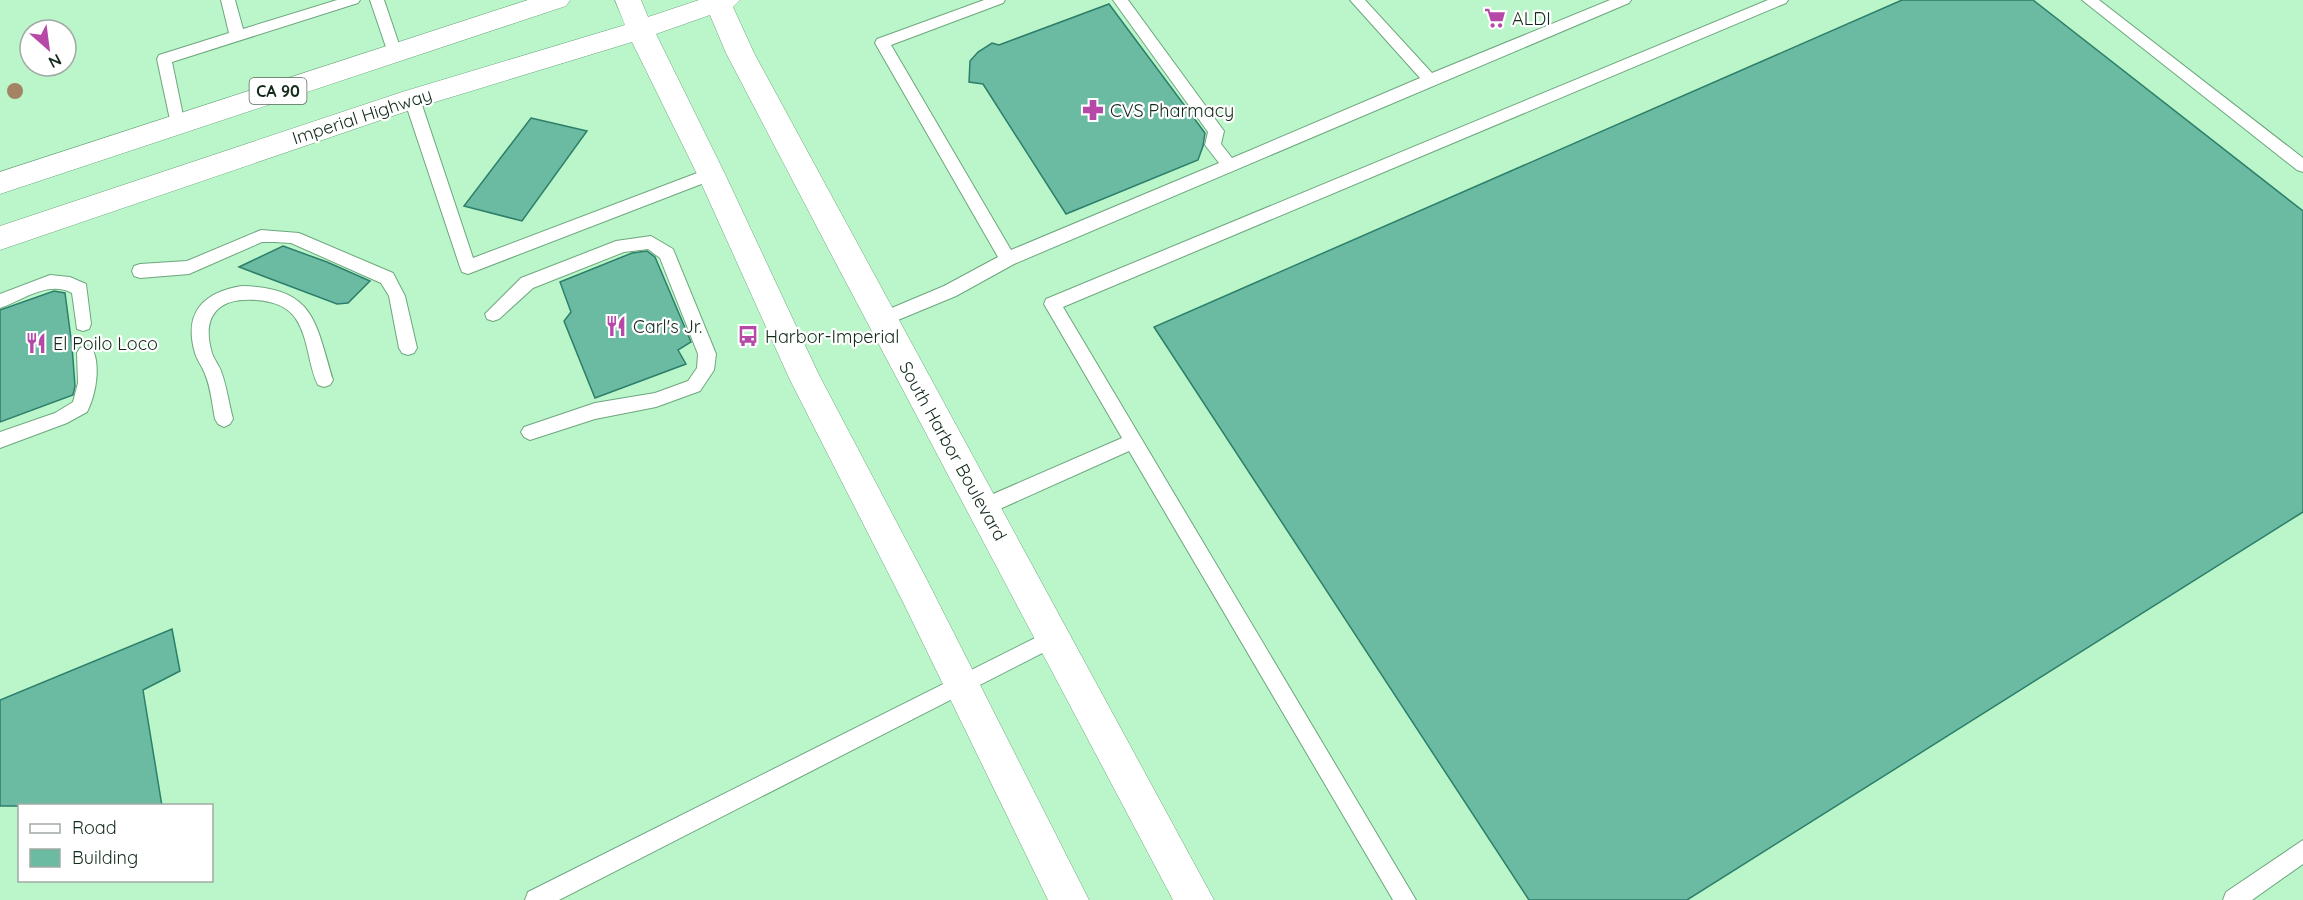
<svg xmlns="http://www.w3.org/2000/svg" width="2303" height="900" font-family="Quicksand,sans-serif">
<style>
.building{fill:#6bbaa2;stroke:#2d7f6a;stroke-width:1.5}
.lines{fill:none;stroke-linecap:round;stroke-linejoin:round}
.lane-casing{stroke:#6da67d;stroke-width:2}
.primary-casing{stroke:#6da67d;stroke-width:1}
.lane{fill:#fff;fill-rule:evenodd}
.primary{fill:#fff;fill-rule:evenodd}
.tree{fill:#a38364}
.labels{text-anchor:middle;dominant-baseline:central;stroke-width:4.5;stroke-linejoin:round;paint-order:stroke}
.shield{fill:#fff;stroke:#5a6b5f;stroke-width:1.5}
.shield-label{font-size:16px;font-weight:bold;fill:#132b1b}
.poi-label{font-size:18px;fill:#132b1b;stroke:#fff;text-anchor:start}
.street-label{font-size:18px;fill:#132b1b;stroke:#fff}
</style>
<rect width="100%" height="100%" fill="#baf6ca"/>
<!-- building -->
<g class="building">
<path d="M1902,0h131l270,211v301l-616,388h-158l-375,-573z"/>
<path d="M1109,4l96,129 -2,13 -5,14 -132,54 -83,-130 -14,-2 1,-21 8,-9 14,-9 7,2z"/>
<path d="M531,118l56,13 -65,90 -58,-15z"/>
<path d="M283,246l44,16 43,19 -22,22 -11,1 -98,-37z"/>
<path d="M647,251l8,6 36,85 -13,8 8,14 -91,34 -31,-77 7,-9 -11,-30 72,-29z"/>
<path d="M54,291l11,2 7,53 3,40 -2,9 -73,27v-112z"/>
<path d="M172,629l8,42 -37,19 19,116h-162v-106z"/>
</g>
<g class="lines">
<defs>
<g id="lane">
<path d="M221,0h14l8,29 94,-29h23l-2,3 -186,59 13,63 -3,4h-10l-15,-70 2,-4 70,-22z"/>
<path d="M370,0h14l18,53 -2,4h-10l-2,-4z"/>
<path d="M984,0h21l-2,3 -112,42 120,205 208,-87 -14,-18 3,-13 -95,-132h15l93,127 3,4 -3,13 11,14 188,-80 -70,-78h15l67,73 178,-73h21l-2,3 -615,261 -58,32 -75,31 -6,-2 -2,-5 2,-5 69,-29 54,-29 -123,-214 2,-4z"/>
<path d="M1768,0h20l-2,3 -723,304 353,593h-23l-264,-449 -138,62 -7,2 -7,-2 -2,-6 2,-6 145,-63 -78,-134 2,-5z"/>
<path d="M2082,0h17l204,158v14l-6,-2z"/>
<path d="M412,94l5,1 3,4 53,159 232,-88h12l2,4 -2,4 -249,96 -6,-2 -2,-5 -56,-168 3,-4z"/>
<path d="M261,230l38,3 94,40 12,23 12,52 -3,5 -6,2 -6,-2 -3,-5 -10,-52 -8,-13 -90,-40 -17,-1h-12l-73,32 -49,4 -6,-2 -2,-5 2,-5 6,-2 47,-3z"/>
<path d="M651,236l22,13 2,5 41,100 -2,16 -14,21 -44,16 -61,12 -65,21 -6,-3 -3,-5 3,-5 71,-24 60,-10 33,-12 9,-13 1,-14 -38,-96 -12,-9 -24,3 -91,36 -34,31 -6,2 -6,-2 -2,-5 36,-36 95,-37z"/>
<path d="M50,275l20,2 16,7 5,40 -2,5 -6,2 -6,-2 -5,-36c-24,-13 -49,7 -72,15v-14z"/>
<path d="M242,286c73,2 73,35 91,94l-3,5 -6,2 -6,-2c-10,-20 -9,-46 -22,-66 -8,-13 -25,-18 -40,-19 -38,-3 -55,16 -44,53 2,7 8,13 10,21 5,14 7,30 11,45l-3,5 -6,3 -6,-3 -3,-5c-3,-15 -4,-31 -10,-45 -3,-8 -8,-14 -10,-21 -12,-41 9,-61 47,-67z"/>
<path d="M86,346l6,2c9,17 4,47 -5,64l-20,11 -67,25v-16l55,-19 18,-11 5,-19 -1,-30 3,-5z"/>
<path d="M1053,629l7,3 3,6 -3,6 -501,256h-34l3,-8z"/>
<path d="M2303,840v24l-51,36h-29l3,-8z"/>
</g>
<g id="primary">
<path d="M528,0h42l-4,6 -566,188v-22z"/>
<path d="M615,0h26l7,17 51,-17h41l-7,7 21,46 460,847h-41l-343,-648 -104,-199 -16,-38 -54,19 69,140 94,201 107,203 163,322h-41l-146,-300 -112,-220 -93,-206 -65,-132 -210,64 -422,144v-24l402,-134 223,-67z"/>
</g>
</defs>
<!-- lane casing -->
<use href="#lane" class="lane-casing"/>
<!-- primary casing -->
<use href="#primary" class="primary-casing"/>
<!-- lane -->
<use href="#lane" class="lane"/>
<!-- primary -->
<use href="#primary" class="primary"/>
</g>
<!-- trees -->
<circle class="tree" cx="15" cy="91" r="8"/>
<!-- icons -->
<defs>
<symbol id="supermarket-bare" viewBox="-9 -9 18 18"><path d="M-6-5.5h2.5l.6 2H6L4.5 2H-2.5L-4.4-4H-6ZM-1.5 3.2a1.3 1.3 0 1 0 .1 0ZM3 3.2a1.3 1.3 0 1 0 .1 0Z" fill="#b649a8" stroke="#fff" stroke-width="2.5" paint-order="stroke"/></symbol>
<symbol id="pharmacy-bare" viewBox="-9 -9 18 18"><path d="M-2-6h4v4h4v4h-4v4h-4v-4h-4v-4h4Z" fill="#b649a8" stroke="#fff" stroke-width="2.5" paint-order="stroke"/></symbol>
<symbol id="restaurant-bare" viewBox="-9 -9 18 18"><path d="M-5-6h1v4h1v-4h1v4h1v-4h1v5L-1.5 .5V6h-2V.5L-5-1ZM5-6V6H3V1.5H1.5Q1.5-4 5-6Z" fill="#b649a8" stroke="#fff" stroke-width="2.5" paint-order="stroke"/></symbol>
<symbol id="bus-bare" viewBox="-9 -9 18 18"><path d="M-5-6H5V4H4V6H2V4H-2V6H-4V4H-5ZM-3.5-4V0h7V-4ZM-3.5 1.2v1.5H-2V1.2ZM2 1.2v1.5H3.5V1.2Z" fill="#b649a8" stroke="#fff" stroke-width="2.5" paint-order="stroke"/></symbol>
</defs>
<g fill-rule="evenodd">
<use href="#supermarket-bare" x="1480" y="3" width="30" height="30"/>
<use href="#pharmacy-bare" x="1078" y="95" width="30" height="30"/>
<use href="#restaurant-bare" x="601" y="311" width="30" height="30"/>
<use href="#bus-bare" x="733" y="321" width="30" height="30"/>
<use href="#restaurant-bare" x="21" y="328" width="30" height="30"/>
</g>
<g class="labels">
<!-- shield labels -->
<rect class="shield" x="249.5" y="78" width="57" height="26" rx="4.5"/>
<g class="shield-label">
<text x="278" y="91">CA 90</text>
</g>
<!-- poi labels -->
<g class="poi-label">
<text x="1512" y="18">ALDI</text>
<text x="1110" y="110">CVS Pharmacy</text>
<text x="633" y="326">Carl's Jr.</text>
<text x="765" y="336">Harbor-Imperial</text>
<text x="53" y="343">El Poilo Loco</text>
</g>
<!-- street labels -->
<g class="street-label">
<text transform="translate(362 116) rotate(-18)">Imperial Highway</text>
<text transform="translate(953 451) rotate(61)">South Harbor Boulevard</text>
</g>
</g>
<!-- legend -->
<rect x="18" y="804" width="195" height="78" fill="#ffffff" stroke="#a1aaa4" stroke-width="1.5"/>
<rect x="30" y="824" width="30" height="9" fill="#ffffff" stroke="#a1aaa4" stroke-width="1.5"/>
<text x="72" y="834" font-size="18" fill="#132b1b">Road</text>
<rect x="30" y="849" width="30" height="18" fill="#6bbaa2" stroke="#a1aaa4" stroke-width="1.5"/>
<text x="72" y="864" font-size="18" fill="#132b1b">Building</text>
<!-- north arrow -->
<g transform="translate(48 48) rotate(152)"><circle r="28" fill="#ffffff" stroke="#a1aaa4" stroke-width="1.5"/>
<path d="M0-4.5L10 22L0 15L-10 22Z" fill="#b649a8"/>
<text y="-9" font-size="16" font-weight="bold" text-anchor="middle" fill="#132b1b">N</text>
</g>
</svg>
